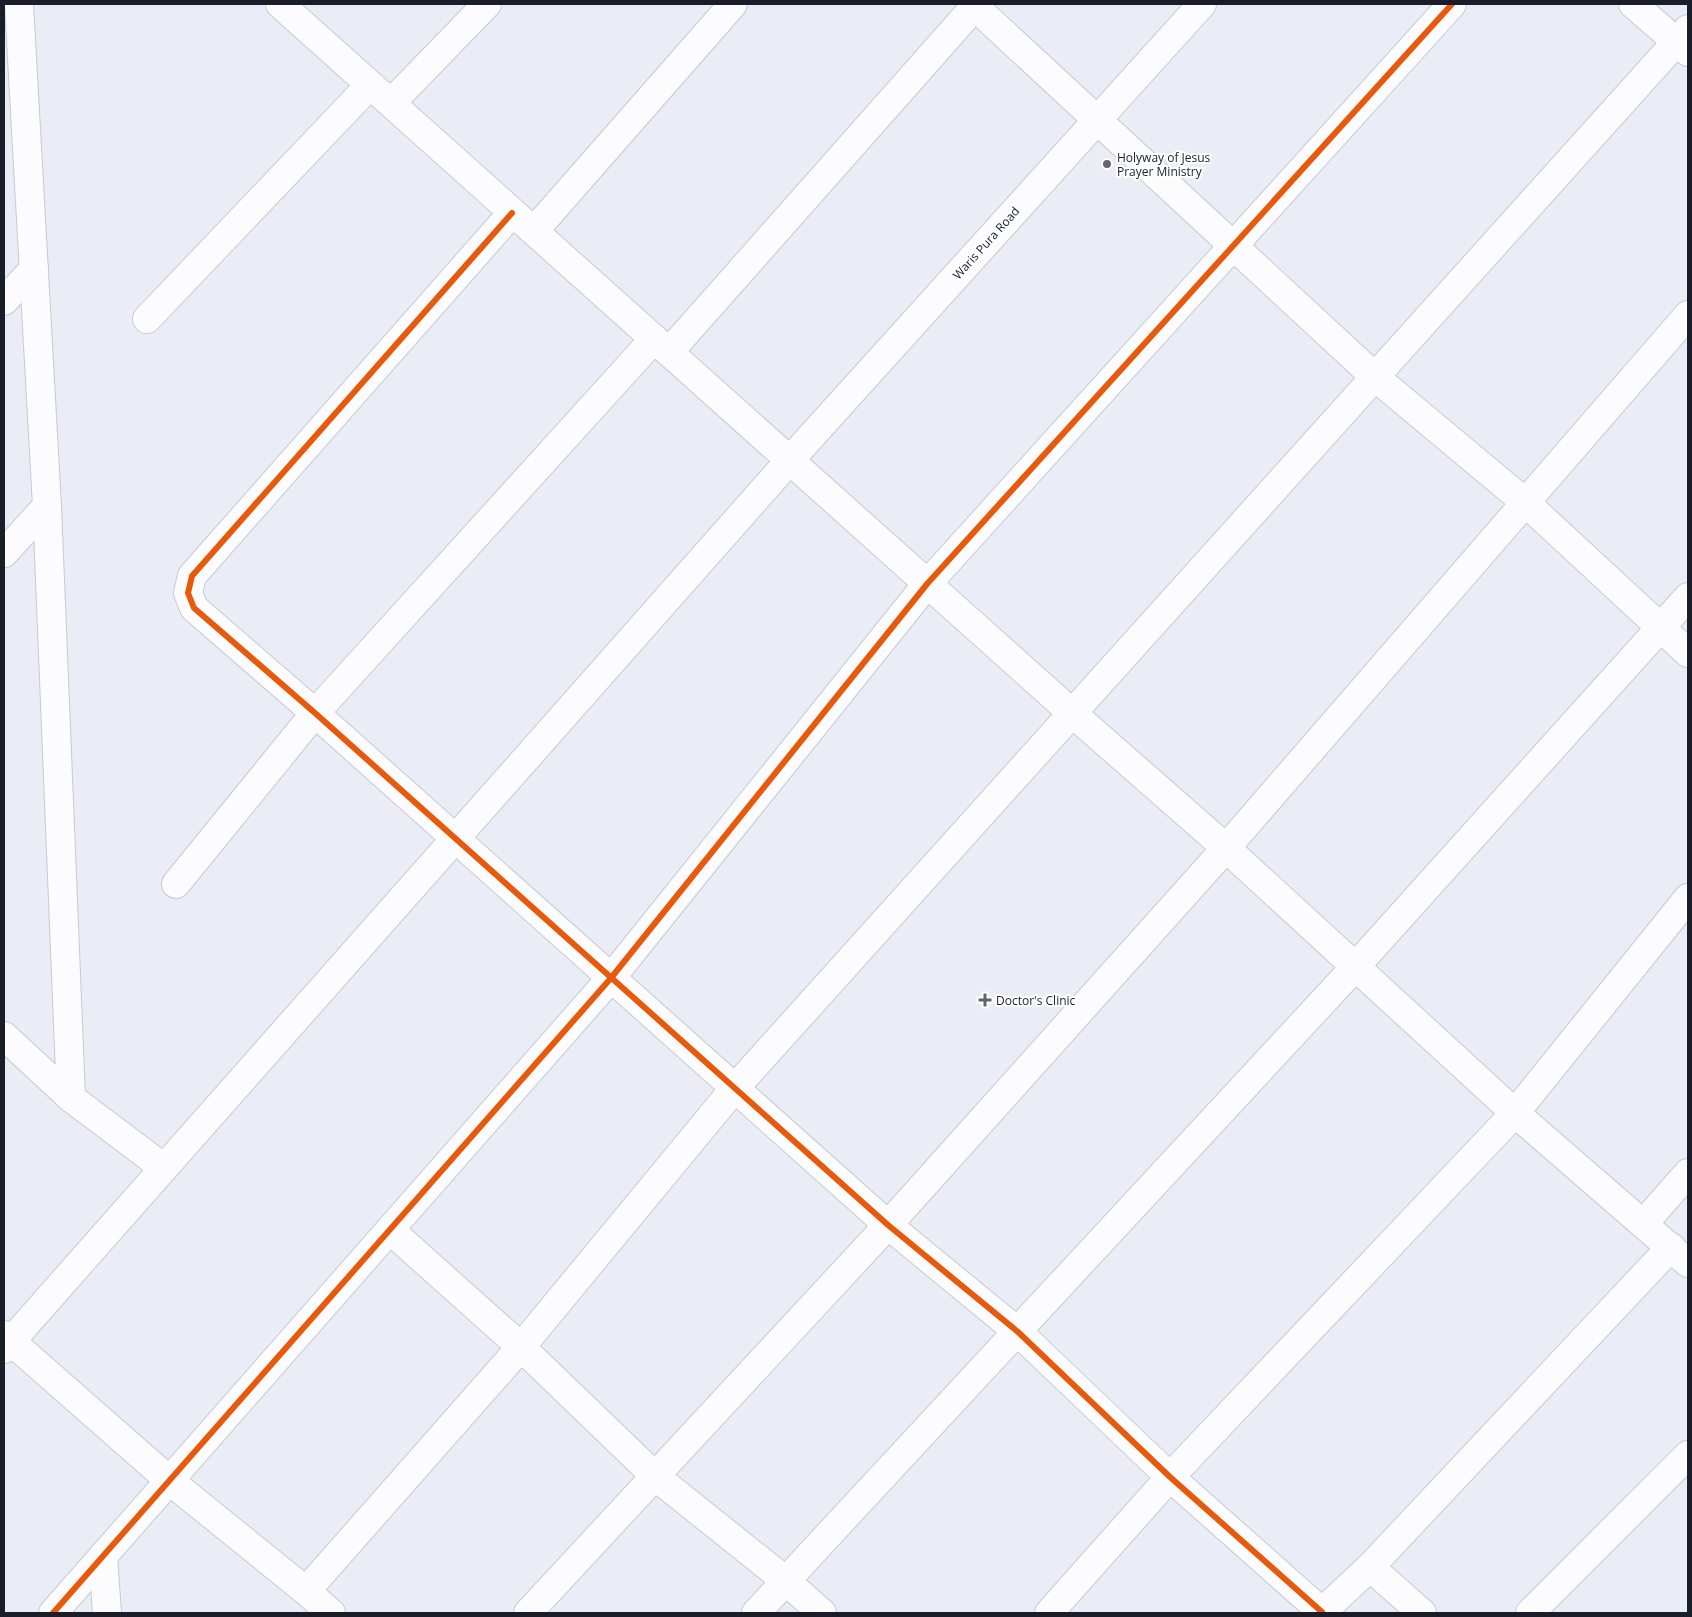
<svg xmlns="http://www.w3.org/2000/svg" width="1692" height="1617" font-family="'Open Sans',sans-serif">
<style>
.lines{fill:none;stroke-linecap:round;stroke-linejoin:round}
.minor-casing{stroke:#c5cad3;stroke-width:30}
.secondary-casing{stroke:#c5cad3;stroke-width:30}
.minor{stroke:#fcfcfe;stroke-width:28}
.secondary{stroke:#fcfcfe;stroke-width:28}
.cycleway-casing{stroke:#fff;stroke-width:9}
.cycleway{stroke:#e8590c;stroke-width:6}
.poi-dot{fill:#636671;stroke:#fff;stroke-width:2}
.labels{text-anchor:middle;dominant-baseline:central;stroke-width:4;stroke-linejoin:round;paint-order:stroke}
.poi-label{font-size:12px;fill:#1a1e2a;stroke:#fff;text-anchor:start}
.street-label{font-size:12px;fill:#1a1e2a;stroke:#fff}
</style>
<rect width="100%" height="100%" fill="#eaedf5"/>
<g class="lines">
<defs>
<g id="minor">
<path d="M19,4l28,502 24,592 93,70"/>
<path d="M280,4l792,709 154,135 289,265 173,150"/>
<path d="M972,4l403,373 151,126 162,150"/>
<path d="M1633,4l55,48"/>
<path d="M391,103l96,-99"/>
<path d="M512,213l-320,363 -4,17 6,15 121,105 573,512 130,107 152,145 152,135"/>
<path d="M534,231l199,-227"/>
<path d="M4,301l30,-32"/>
<path d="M147,319l223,-234"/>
<path d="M669,352l308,-348"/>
<path d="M4,553l43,-47"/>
<path d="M176,884l139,-171 339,-374"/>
<path d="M4,1036l67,62"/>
<path d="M1644,1223l44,-50"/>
<path d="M390,1230l131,117 135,130 130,104 36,32"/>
<path d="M4,1335l166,146 136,110 25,22"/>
<path d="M103,1556l4,57"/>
<path d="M1370,1567l52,46"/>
<path d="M306,1591l215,-244 213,-258 954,-1060"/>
<path d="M53,1613l558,-635 316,-394 525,-580"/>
<path d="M528,1613l360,-388 338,-377 462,-533"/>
<path d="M756,1613l600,-647 332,-369"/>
<path d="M1049,1613l121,-136 345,-364 173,-215"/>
<path d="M1321,1613l49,-46 301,-320"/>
<path d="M1530,1613l158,-158"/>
</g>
<path id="secondary" d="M4,1349l785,-888 413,-457"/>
</defs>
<!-- minor casing -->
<use href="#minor" class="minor-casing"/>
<!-- secondary casing -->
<use href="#secondary" class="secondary-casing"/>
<!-- minor -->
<use href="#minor" class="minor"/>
<!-- secondary -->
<use href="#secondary" class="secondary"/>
<defs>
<g id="cycleway">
<path d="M512,213l-320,363 -4,17 6,15 121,105 573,512 130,107 152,145 152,135"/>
<path d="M53,1613l558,-635 316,-394 525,-580"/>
</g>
</defs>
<!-- cycleway casing -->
<use href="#cycleway" class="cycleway-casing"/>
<!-- cycleway -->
<use href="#cycleway" class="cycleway"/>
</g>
<!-- markers -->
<g class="poi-dot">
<circle cx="1107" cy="164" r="5"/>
<path d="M982.5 992.5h5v5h5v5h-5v5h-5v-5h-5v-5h5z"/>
</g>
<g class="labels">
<!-- poi labels -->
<g class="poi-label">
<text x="1117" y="157">Holyway of Jesus<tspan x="1117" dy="14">Prayer Ministry</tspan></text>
<text x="996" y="1000">Doctor's Clinic</text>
</g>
<!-- street labels -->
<g class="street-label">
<text transform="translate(986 243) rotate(-48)">Waris Pura Road</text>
</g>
</g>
<!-- border -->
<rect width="1692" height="1617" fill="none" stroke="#1a1e2a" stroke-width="10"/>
</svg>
